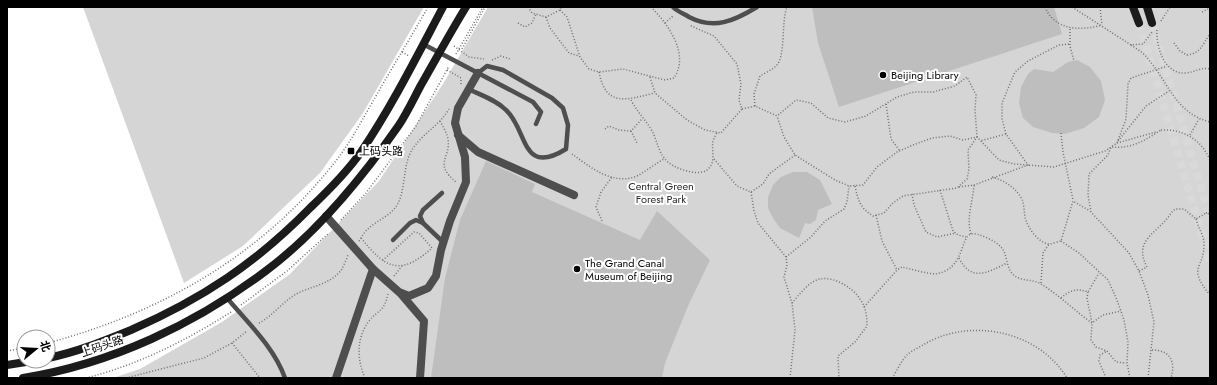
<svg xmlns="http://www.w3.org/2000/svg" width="1217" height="385" font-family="Jost,'Noto Sans SC',sans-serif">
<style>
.green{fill:#d5d5d5}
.building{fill:#bebebe}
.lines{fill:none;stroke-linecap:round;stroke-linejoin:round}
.secondary-tunnel{stroke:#d9d9d9;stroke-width:8;stroke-dasharray:8 4;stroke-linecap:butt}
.path{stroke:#707070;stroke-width:1.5;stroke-dasharray:1 2;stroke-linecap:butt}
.lane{stroke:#4e4e4e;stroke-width:4.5}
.street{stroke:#4e4e4e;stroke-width:8}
.secondary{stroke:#1b1b1b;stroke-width:8}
.poi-dot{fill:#000;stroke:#fff;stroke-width:1.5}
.labels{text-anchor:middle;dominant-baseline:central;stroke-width:4;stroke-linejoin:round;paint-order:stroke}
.poi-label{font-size:11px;fill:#000;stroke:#fff;text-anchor:start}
.park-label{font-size:11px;fill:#2c2c2c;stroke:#fff}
.street-label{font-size:11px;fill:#000;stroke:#fff}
</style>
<rect width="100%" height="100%" fill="#fff"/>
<!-- green -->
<g class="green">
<path d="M83,7h341l-61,106 -43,60 -77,73 -59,37z"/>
<path d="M488,7h722v371h-1097l27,-9 82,-47 68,-48 89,-93 64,-97z"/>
</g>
<!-- building -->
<g class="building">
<path d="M812,7h242l8,27 -223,73 -21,-64z"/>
<path d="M1077,60l13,7 11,14 4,19 -6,17 -15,11 -19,6 -13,-1 -19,-6 -10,-9 -4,-15 2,-16 7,-13 6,-5 19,3 15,-10z"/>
<path d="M486,161l49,23 -3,8 108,48 17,-29 53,49 -22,46 -23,57 -3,15h-231l14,-100 15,-58z"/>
<path d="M793,172h14l13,8 12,24 -14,6 -2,10 -6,4 -5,-1 -6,15 -19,-10 -7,-10 -5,-10v-11l5,-12 8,-8z"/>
</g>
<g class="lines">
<!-- secondary-tunnel -->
<g class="secondary-tunnel">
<path d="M1139,23l71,238"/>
<path d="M1152,23l58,195"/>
</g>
<!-- path -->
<g class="path">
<path d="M528,7l4,6 14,4 14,-7 1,-3"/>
<path d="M1045,7c10,24 36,24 57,18"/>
<path d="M1072,7l59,38 12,-1 9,-12"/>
<path d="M1100,7l2,18"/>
<path d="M560,10l7,7 13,40 9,12 10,3 24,-3 42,11 9,-2c16,-24 -6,-54 -23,-71"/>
<path d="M1202,12l8,-4"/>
<path d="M546,17l4,11 19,25 10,3"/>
<path d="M1161,21l9,-14"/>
<path d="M518,23l7,4 7,-4 4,-9"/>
<path d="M665,23l8,-7"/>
<path d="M1070,29v17l4,15"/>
<path d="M1157,30c-1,18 8,45 29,43 9,-1 15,-6 24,-4"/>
<path d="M1174,43l6,8 7,4c14,-2 15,-10 23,-21"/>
<path d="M1131,45c6,4 13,8 17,14 21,24 27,54 62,63"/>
<path d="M454,46l15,11 15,2"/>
<path d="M459,49h3l23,-42"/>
<path d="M402,52l7,4"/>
<path d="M456,54l27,-47"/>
<path d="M492,60l9,-4 9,3"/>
<path d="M447,70l14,8v6"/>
<path d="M599,72c7,37 29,27 56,21"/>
<path d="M650,77l5,16 32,27 18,10 16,3 21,-24 -3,-9 2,-16 -4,-20 -23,-28 -25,-11"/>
<path d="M631,100c6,12 15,20 21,31 5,9 6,20 13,28 6,9 33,18 42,11 10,-8 4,-19 6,-29 1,-3 3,-6 4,-9"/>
<path d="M886,104l5,35 9,12"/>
<path d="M755,106l-1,-12 6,-18c5,-3 12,-6 16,-10 10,-9 5,-44 11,-59"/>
<path d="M742,109l13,-3 22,10 19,-16 15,3 17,15 17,4 21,-6 31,-19 17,-5h19l22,-6 12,-9 9,18 -1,15 2,27 -14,3 -13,-4 -18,2 -19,7 -16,7 -20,15 -14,18 -14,1 -14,-6 -40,-25 -11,-18 -7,-21"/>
<path d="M440,121c3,6 7,12 8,18 3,20 -15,24 8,43"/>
<path d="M605,129l4,-3 10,4 12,1 11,-12"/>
<path d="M1161,130c22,-1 40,9 49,30"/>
<path d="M631,131l6,12"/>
<path d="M1061,133l2,19 10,48"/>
<path d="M1006,134l-4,-15v-16l13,-31 13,-11 31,-16 11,-1"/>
<path d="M1190,135l9,-16"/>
<path d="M1118,141l28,-35 23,-15"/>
<path d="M1117,143l39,-11"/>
<path d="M572,154c18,13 41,32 65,22 9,-5 18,-12 27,-17"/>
<path d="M714,159l23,27 14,6 12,-8 6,-10 26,-19"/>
<path d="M992,177c13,4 23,10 30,22 2,5 2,12 3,18 2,10 13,26 24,27 4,0 9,-3 12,-3l12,-40 17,10"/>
<path d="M855,186c3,14 5,22 18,30l11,-3 9,-10 10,-7 54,-8 10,-9 2,-10 -1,-19 9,-13 22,23 15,4 40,3 51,-16 12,-8 9,-24 2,-35 3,-6 36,-12"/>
<path d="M959,187l15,-2 54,-20 -22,-31 -26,7"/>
<path d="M940,190l13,41 5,4 8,2"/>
<path d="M751,192l3,19 4,12 28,34 1,8 -3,12 8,26 3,27 -5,48"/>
<path d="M912,194l2,11 12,27 11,5 19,-4"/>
<path d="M1210,212l-4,1 4,1"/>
<path d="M876,215l6,26 15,29"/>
<path d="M1196,219c2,8 8,17 8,24 1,26 -18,23 6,52"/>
<path d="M341,220l25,-27 50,-67 33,-60"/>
<path d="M602,221l-6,-14 5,-15 11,-15"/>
<path d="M971,234c-5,-16 2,-33 3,-49"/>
<path d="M361,238c24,30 39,39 71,10l-13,-15 -5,-1 -32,29"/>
<path d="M359,241c3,-4 5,-9 9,-12 8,-8 20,-12 27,-21 10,-12 8,-37 14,-52 8,-20 29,-28 40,-47"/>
<path d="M1061,241l18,12 29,27 9,20 7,20 4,22 -1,21 3,15"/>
<path d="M786,257l25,-20 14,-16 19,-12 3,-7 2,-16"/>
<path d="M959,258c12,24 28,15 48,5"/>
<path d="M1139,271l8,-4c-15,-28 12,-34 24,-54l4,-4h9l12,10 10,-6"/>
<path d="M394,276l8,-10"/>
<path d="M1041,283l2,-30 6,-9"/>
<path d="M1088,292l-1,6 5,25 -1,17 5,7 11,4 9,11 10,1"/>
<path d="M1061,298c9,-8 16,-10 27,-6l11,-19"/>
<path d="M792,303c7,-8 17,-22 28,-24 14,-3 33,9 40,20 6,8 7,18 7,27l-12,16 -17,14 1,22"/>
<path d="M241,305l46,-34 42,-38"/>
<path d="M864,307l33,-37 5,-3c8,2 27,7 33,7 30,-4 25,-37 36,-40 7,-2 26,8 30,13 6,6 5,18 10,25 8,11 21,6 30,12 18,11 34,27 51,39l11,-8 18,-4"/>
<path d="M259,323c12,-6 22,-19 34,-27 15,-10 37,-10 49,-27 2,-4 4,-9 6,-14"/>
<path d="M48,343c114,-31 213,-87 287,-181 16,-20 28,-44 41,-66 17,-30 35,-59 52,-89"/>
<path d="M232,343l28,35"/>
<path d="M1152,350c18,0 24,11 19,28"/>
<path d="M7,351l17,-3"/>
<path d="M86,378c52,-13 101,-38 145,-66"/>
<path d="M126,378l78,-20 28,-15 15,-12"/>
<path d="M365,378c-8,-18 -9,-40 4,-57 10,-12 15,-9 19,-27"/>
<path d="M892,378c5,-7 9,-17 15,-23 4,-4 11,-7 16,-10 46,-28 115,-15 144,33"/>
<path d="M1106,378l-7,-17 1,-6 7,-4"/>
<path d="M1148,378l6,-56 -6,-27 -9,-24 -10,-18 -38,-41 -3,-17 1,-21 19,-19 3,-8c20,2 33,-6 50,-17"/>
</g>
<!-- lane -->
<g class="lane">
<path d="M673,7c4,4 11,7 16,10 25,13 45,4 68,-10"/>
<path d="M423,44l110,58 8,10 -5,12"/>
<path d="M468,89c13,6 28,11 38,21 22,20 15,67 60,39l2,-24 -5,-17 -11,-10 -49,-28 -16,-4 -9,7"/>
<path d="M423,223l-3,-7 3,-6 19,-17"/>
<path d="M393,240l17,-17 6,-3 7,3 20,19"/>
<path d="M227,298c21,25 47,49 58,80"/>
</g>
<!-- street -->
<g class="street">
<path d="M458,135l20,17 96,43"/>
<path d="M326,216l47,53 -37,109"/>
<path d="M373,269l26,23 10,4 19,-8 8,-12 5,-26 9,-29 16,-39 -1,-25 -10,-34 3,-15 20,-35"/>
<path d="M401,294l23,27 -4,57"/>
</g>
<!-- secondary -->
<g class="secondary">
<path d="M1133,7l6,16"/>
<path d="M1147,7l5,16"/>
<path d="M48,358c29,-6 56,-17 83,-28 71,-31 125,-67 179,-122 18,-17 37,-36 51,-56 31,-46 56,-96 82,-145"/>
<path d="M7,365l25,-4"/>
<path d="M23,378c88,-14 173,-54 244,-108 52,-39 95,-92 132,-145 8,-12 15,-27 22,-40 15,-26 29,-52 45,-78"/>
</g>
</g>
<!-- markers -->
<g class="poi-dot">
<circle cx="883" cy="75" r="4"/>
<rect x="347" y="147" width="8" height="8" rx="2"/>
<circle cx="577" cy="269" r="4"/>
</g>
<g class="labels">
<!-- poi labels -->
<g class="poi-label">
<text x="891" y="75">Beijing Library</text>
<text x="359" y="151">上码头路</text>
<text x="585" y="263">The Grand Canal<tspan x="585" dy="13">Museum of Beijing</tspan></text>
</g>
<!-- park labels -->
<g class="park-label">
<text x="661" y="186">Central Green<tspan x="661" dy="13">Forest Park</tspan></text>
</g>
<!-- street labels -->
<g class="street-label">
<text transform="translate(102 346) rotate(-19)">上码头路</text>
</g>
</g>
<!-- border -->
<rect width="1217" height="385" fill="none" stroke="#000000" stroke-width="16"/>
<!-- north arrow -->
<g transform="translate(36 349) rotate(72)"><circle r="19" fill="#ffffff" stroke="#999999"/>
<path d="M0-3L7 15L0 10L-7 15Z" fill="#000000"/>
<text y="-6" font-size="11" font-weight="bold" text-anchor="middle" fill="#000000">北</text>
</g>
</svg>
